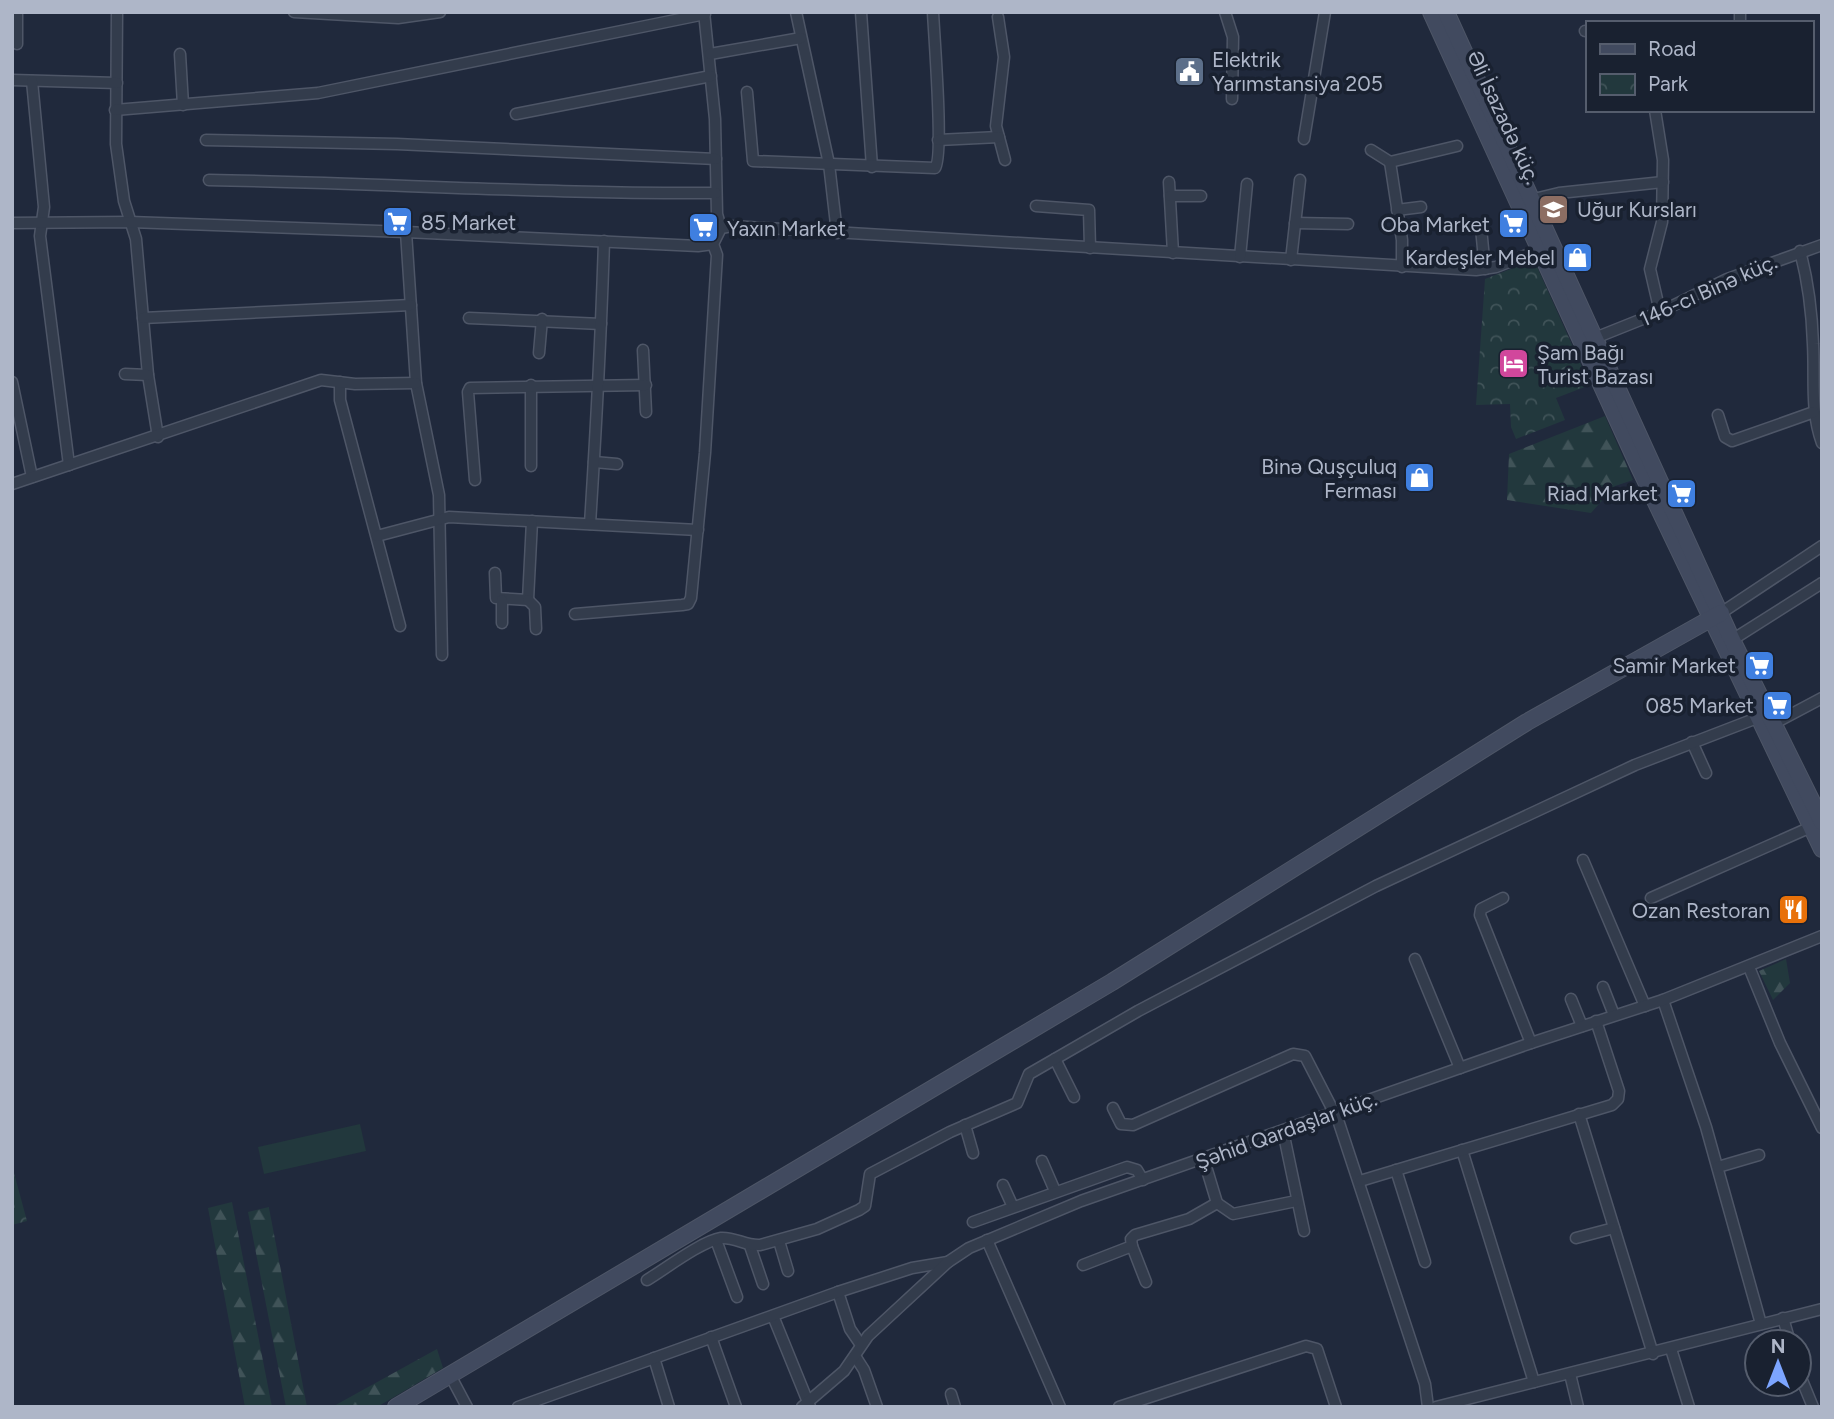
<svg xmlns="http://www.w3.org/2000/svg" width="1834" height="1419" font-family="Figtree,sans-serif">
<style>
.forest{fill:url(#forest-firs)}
.park{fill:url(#park-crowns)}
.garden{fill:#22383d}
.lines{fill:none;stroke-linecap:round;stroke-linejoin:round}
.street-casing{stroke:#4e5667;stroke-width:13}
.secondary-casing{stroke:#4e5667;stroke-width:18}
.street{stroke:#333c4c;stroke-width:10}
.secondary{stroke:#414a5f;stroke-width:16}
.labels{text-anchor:middle;dominant-baseline:central;stroke-width:7;stroke-linejoin:round;paint-order:stroke}
.poi-label{font-size:21px;fill:#aeb6c8;stroke:#192130;text-anchor:end}
.street-label{font-size:21px;fill:#aeb6c8;stroke:#192130}
</style>
<defs>
<pattern id="forest-firs" width="22" height="20" patternUnits="userSpaceOnUse" patternTransform="scale(1.75)"><rect width="22" height="20" fill="#22383d"/><path d="M5 1l3.5 6h-7zM16 11l3.5 6h-7z" fill="#405358"/></pattern>
<pattern id="park-crowns" width="20" height="18" patternUnits="userSpaceOnUse" patternTransform="scale(1.75)"><rect width="20" height="18" fill="#22383d"/><path d="M2 6a3 3 0 1 1 6 0M12 15a3 3 0 1 1 6 0" fill="none" stroke="#405358"/></pattern>
</defs>
<rect width="100%" height="100%" fill="#20293c"/>
<!-- forest -->
<g class="forest">
<path d="M1605,416l28,64 -18,6 -24,27 -84,-13 2,-46z"/>
<path d="M1786,959l4,24 -17,17 -14,-29z"/>
<path d="M232,1202l40,205h-27l-37,-199z"/>
<path d="M269,1207v1l38,199h-21l-38,-195z"/>
<path d="M437,1349l6,19 -66,39h-45z"/>
</g>
<!-- park -->
<g class="park">
<path d="M1534,260l56,125 -34,13 9,22 -49,19 -5,-12 -1,-23 -34,1 9,-126z"/>
<path d="M14,1173l13,48 -15,4v-51z"/>
</g>
<!-- garden -->
<path class="garden" d="M360,1124l6,27 -102,23 -6,-27z"/>
<g class="lines">
<defs>
<g id="street">
<path d="M117,12l-1,132 8,57 12,38 12,136 10,62"/>
<path d="M294,12l104,6 42,-6"/>
<path d="M704,12l11,107 2,95 4,14"/>
<path d="M796,12l33,152 8,69"/>
<path d="M861,12l11,155"/>
<path d="M1225,12l8,25 -1,62"/>
<path d="M1740,12v11"/>
<path d="M998,17l6,40 -8,69 9,34"/>
<path d="M1585,31h2"/>
<path d="M17,44v-32"/>
<path d="M180,54l3,51"/>
<path d="M710,54l91,-16"/>
<path d="M12,80l105,3"/>
<path d="M32,81l12,126 -4,29 29,229"/>
<path d="M747,92l6,69 182,7c9,-11 -1,-133 -2,-156"/>
<path d="M115,110l203,-17 387,-79"/>
<path d="M1655,110l8,50 -1,62 -12,47 10,43"/>
<path d="M516,114l195,-38"/>
<path d="M1304,139l21,-127"/>
<path d="M206,140l191,4 319,15"/>
<path d="M938,140l61,-3"/>
<path d="M1371,150l19,12"/>
<path d="M209,180c169,3 338,14 507,13"/>
<path d="M1169,182l4,71"/>
<path d="M1170,196h31"/>
<path d="M1534,199l25,-6 104,-11"/>
<path d="M1036,206l53,4 1,38"/>
<path d="M1397,210l24,-3"/>
<path d="M12,223l118,-1 276,10 292,14 15,-2 8,-16 11,-2 744,44 20,-3 46,-18"/>
<path d="M1295,223l53,1"/>
<path d="M1481,228l4,41"/>
<path d="M406,232l10,151 23,112 3,160"/>
<path d="M1800,251c8,30 12,62 13,93 2,34 -3,66 9,99"/>
<path d="M1240,257l7,-73"/>
<path d="M1291,260l9,-80"/>
<path d="M1402,267v-27l-12,-78 67,-16"/>
<path d="M143,318l268,-13"/>
<path d="M469,318l132,6"/>
<path d="M1595,338l65,-26 67,-33 95,-34"/>
<path d="M643,350l3,62"/>
<path d="M539,353l3,-34"/>
<path d="M125,374l23,1"/>
<path d="M12,382l20,95"/>
<path d="M340,382v18l60,226"/>
<path d="M1718,415l7,22 7,4 82,-29"/>
<path d="M594,462l23,2"/>
<path d="M531,466v-81"/>
<path d="M475,480l-7,-88 2,-4 176,-3"/>
<path d="M12,484l309,-104 34,4 61,-1"/>
<path d="M590,524c6,-94 11,-188 14,-283"/>
<path d="M377,536l72,-19 249,13"/>
<path d="M495,573l1,25 32,2 4,-79"/>
<path d="M528,600l7,7 1,22"/>
<path d="M1721,613l101,-67"/>
<path d="M575,614l107,-9 6,-1 3,-6 14,-145 12,-198 -4,-11"/>
<path d="M502,623v-23"/>
<path d="M1732,640l90,-57"/>
<path d="M1773,724l49,-26"/>
<path d="M1692,742l14,31"/>
<path d="M1583,860l62,146"/>
<path d="M1503,898l-22,11 -1,6 51,128"/>
<path d="M1651,898l160,-71"/>
<path d="M1415,959l45,109"/>
<path d="M1749,967l31,76 42,85"/>
<path d="M1603,987l11,28"/>
<path d="M1571,999l11,27"/>
<path d="M1663,1000l43,127 55,197"/>
<path d="M1055,1059l19,38"/>
<path d="M1113,1108l8,16 12,1 160,-71 12,2 33,64 87,264 3,23"/>
<path d="M1579,1114l74,240"/>
<path d="M965,1125l8,28"/>
<path d="M1283,1131l21,100"/>
<path d="M1462,1150l72,232"/>
<path d="M1042,1161l13,30"/>
<path d="M1718,1167l41,-12"/>
<path d="M1396,1170l29,92"/>
<path d="M1360,1181l252,-76 6,-6 1,-8 -23,-70"/>
<path d="M1003,1185l10,22"/>
<path d="M1217,1203l16,11 63,-13"/>
<path d="M973,1222l154,-55 10,3 6,10"/>
<path d="M1576,1238l38,-10"/>
<path d="M716,1240l21,57"/>
<path d="M987,1240l73,167"/>
<path d="M779,1241l9,30"/>
<path d="M750,1246l13,38"/>
<path d="M1132,1246l14,36"/>
<path d="M1083,1265l49,-19 -1,-7 4,-4 54,-16 28,-16 -13,-43"/>
<path d="M647,1280c18,-11 55,-39 74,-42 14,-1 25,8 39,7l57,-16 42,-19 6,-4 5,-32 80,-42 67,-29 12,-29 109,-63 238,-125 259,-121 122,-47"/>
<path d="M838,1292l12,37 11,16"/>
<path d="M773,1316l37,91"/>
<path d="M1783,1318l7,24"/>
<path d="M711,1337l25,70"/>
<path d="M1671,1349l18,58"/>
<path d="M855,1356l9,14 13,37"/>
<path d="M654,1358l15,49"/>
<path d="M1799,1373l14,34"/>
<path d="M1570,1374l8,33"/>
<path d="M450,1375l17,32"/>
<path d="M951,1394l4,13"/>
<path d="M518,1407l320,-115 74,-24 36,-6"/>
<path d="M802,1407l42,-36 24,-35 80,-74 21,-14 112,-47 450,-158 132,-43 159,-64"/>
<path d="M1119,1407l187,-61 11,3 19,58"/>
<path d="M1436,1407l386,-98"/>
</g>
<g id="secondary">
<path d="M1431,12l207,453 184,384"/>
<path d="M1446,12l286,628 90,182"/>
<path d="M396,1407l716,-425 415,-260 194,-109"/>
</g>
</defs>
<!-- street casing -->
<use href="#street" class="street-casing"/>
<!-- secondary casing -->
<use href="#secondary" class="secondary-casing"/>
<!-- street -->
<use href="#street" class="street"/>
<!-- secondary -->
<use href="#secondary" class="secondary"/>
</g>
<!-- icons -->
<defs>
<symbol id="civic-square" viewBox="-11 -11 22 22"><rect x="-9" y="-9" width="18" height="18" rx="4" fill="#5c6f8a" stroke="#192130"/><path d="M-.6-6.5H3V-4.5H.6V-3L4-1V1h2V6H-6V1h2V-1L-.6-3ZM-1.2 2.5V6h2.4V2.5Z" fill="#fff"/></symbol>
<symbol id="university-square" viewBox="-11 -11 22 22"><rect x="-9" y="-9" width="18" height="18" rx="4" fill="#8d6e63" stroke="#192130"/><path d="M0-5L7-2L0 1L-7-2ZM-4 1L0 2.5L4 1V4Q0 6-4 4Z" fill="#fff"/></symbol>
<symbol id="supermarket-square" viewBox="-11 -11 22 22"><rect x="-9" y="-9" width="18" height="18" rx="4" fill="#3f7fe0" stroke="#192130"/><path d="M-6-5.5h2.5l.6 2H6L4.5 2H-2.5L-4.4-4H-6ZM-1.5 3.2a1.3 1.3 0 1 0 .1 0ZM3 3.2a1.3 1.3 0 1 0 .1 0Z" fill="#fff"/></symbol>
<symbol id="shop-square" viewBox="-11 -11 22 22"><rect x="-9" y="-9" width="18" height="18" rx="4" fill="#3f7fe0" stroke="#192130"/><path d="M-5-2.5h2.3a2.7 3.5 0 0 1 5.4 0H5L5.5 6h-11ZM-1.5-2.5h3a1.5 2.3 0 0 0-3 0Z" fill="#fff"/></symbol>
<symbol id="hotel-square" viewBox="-11 -11 22 22"><rect x="-9" y="-9" width="18" height="18" rx="4" fill="#d1479c" stroke="#192130"/><path d="M-6-4.5h1.5V1H6V5H4.5V3h-9V5H-6ZM-4 0a1.8 1.8 0 1 1 3.6 0ZM.5 0V-2.5h3Q6-2.5 6 0Z" fill="#fff"/></symbol>
<symbol id="restaurant-square" viewBox="-11 -11 22 22"><rect x="-9" y="-9" width="18" height="18" rx="4" fill="#e8710a" stroke="#192130"/><path d="M-5-6h1v4h1v-4h1v4h1v-4h1v5L-1.5 .5V6h-2V.5L-5-1ZM5-6V6H3V1.5H1.5Q1.5-4 5-6Z" fill="#fff"/></symbol>
</defs>
<g fill-rule="evenodd">
<use href="#civic-square" x="1172" y="54" width="35" height="35"/>
<use href="#university-square" x="1536" y="192" width="35" height="35"/>
<use href="#supermarket-square" x="380" y="204" width="35" height="35"/>
<use href="#supermarket-square" x="1496" y="206" width="35" height="35"/>
<use href="#supermarket-square" x="686" y="210" width="35" height="35"/>
<use href="#shop-square" x="1560" y="240" width="35" height="35"/>
<use href="#hotel-square" x="1496" y="346" width="35" height="35"/>
<use href="#shop-square" x="1402" y="460" width="35" height="35"/>
<use href="#supermarket-square" x="1664" y="476" width="35" height="35"/>
<use href="#supermarket-square" x="1742" y="648" width="35" height="35"/>
<use href="#supermarket-square" x="1760" y="688" width="35" height="35"/>
<use href="#restaurant-square" x="1776" y="892" width="35" height="35"/>
</g>
<g class="labels">
<!-- poi labels -->
<g class="poi-label">
<text x="1212" y="59" text-anchor="start">Elektrik<tspan x="1212" dy="24">Yarımstansiya 205</tspan></text>
<text x="1577" y="209" text-anchor="start">Uğur Kursları</text>
<text x="421" y="222" text-anchor="start">85 Market</text>
<text x="1490" y="224">Oba Market</text>
<text x="727" y="228" text-anchor="start">Yaxın Market</text>
<text x="1555" y="257">Kardeşler Mebel</text>
<text x="1537" y="352" text-anchor="start">Şam Bağı<tspan x="1537" dy="24">Turist Bazası</tspan></text>
<text x="1397" y="466">Binə Quşçuluq<tspan x="1397" dy="24">Ferması</tspan></text>
<text x="1658" y="493">Riad Market</text>
<text x="1736" y="665">Samir Market</text>
<text x="1754" y="705">085 Market</text>
<text x="1770" y="910">Ozan Restoran</text>
</g>
<!-- street labels -->
<g class="street-label">
<text transform="translate(1504 117) rotate(65)">Əli İsazadə küç.</text>
<text transform="translate(1708 290) rotate(-24)">146-cı Binə küç.</text>
<text transform="translate(1286 1130) rotate(-20)">Şəhid Qardaşlar küç.</text>
</g>
</g>
<!-- border -->
<rect width="1834" height="1419" fill="none" stroke="#aeb6c8" stroke-width="28"/>
<!-- legend -->
<rect x="1586" y="21" width="228" height="91" fill="#192130" stroke="#555d6d" stroke-width="2"/>
<rect x="1600" y="44" width="35" height="10" fill="#414a5f" stroke="#555d6d" stroke-width="2"/>
<text x="1648" y="56" font-size="21" fill="#aeb6c8">Road</text>
<rect x="1600" y="74" width="35" height="21" fill="url(#park-crowns)" stroke="#555d6d" stroke-width="2"/>
<text x="1648" y="91" font-size="21" fill="#aeb6c8">Park</text>
<!-- north arrow -->
<g transform="translate(1778 1363)"><circle r="33" fill="#192130" stroke="#555d6d" stroke-width="2"/>
<path d="M0-5L12 26L0 18L-12 26Z" fill="#7ca5ff"/>
<text y="-10" font-size="19" font-weight="bold" text-anchor="middle" fill="#aeb6c8">N</text>
</g>
</svg>
